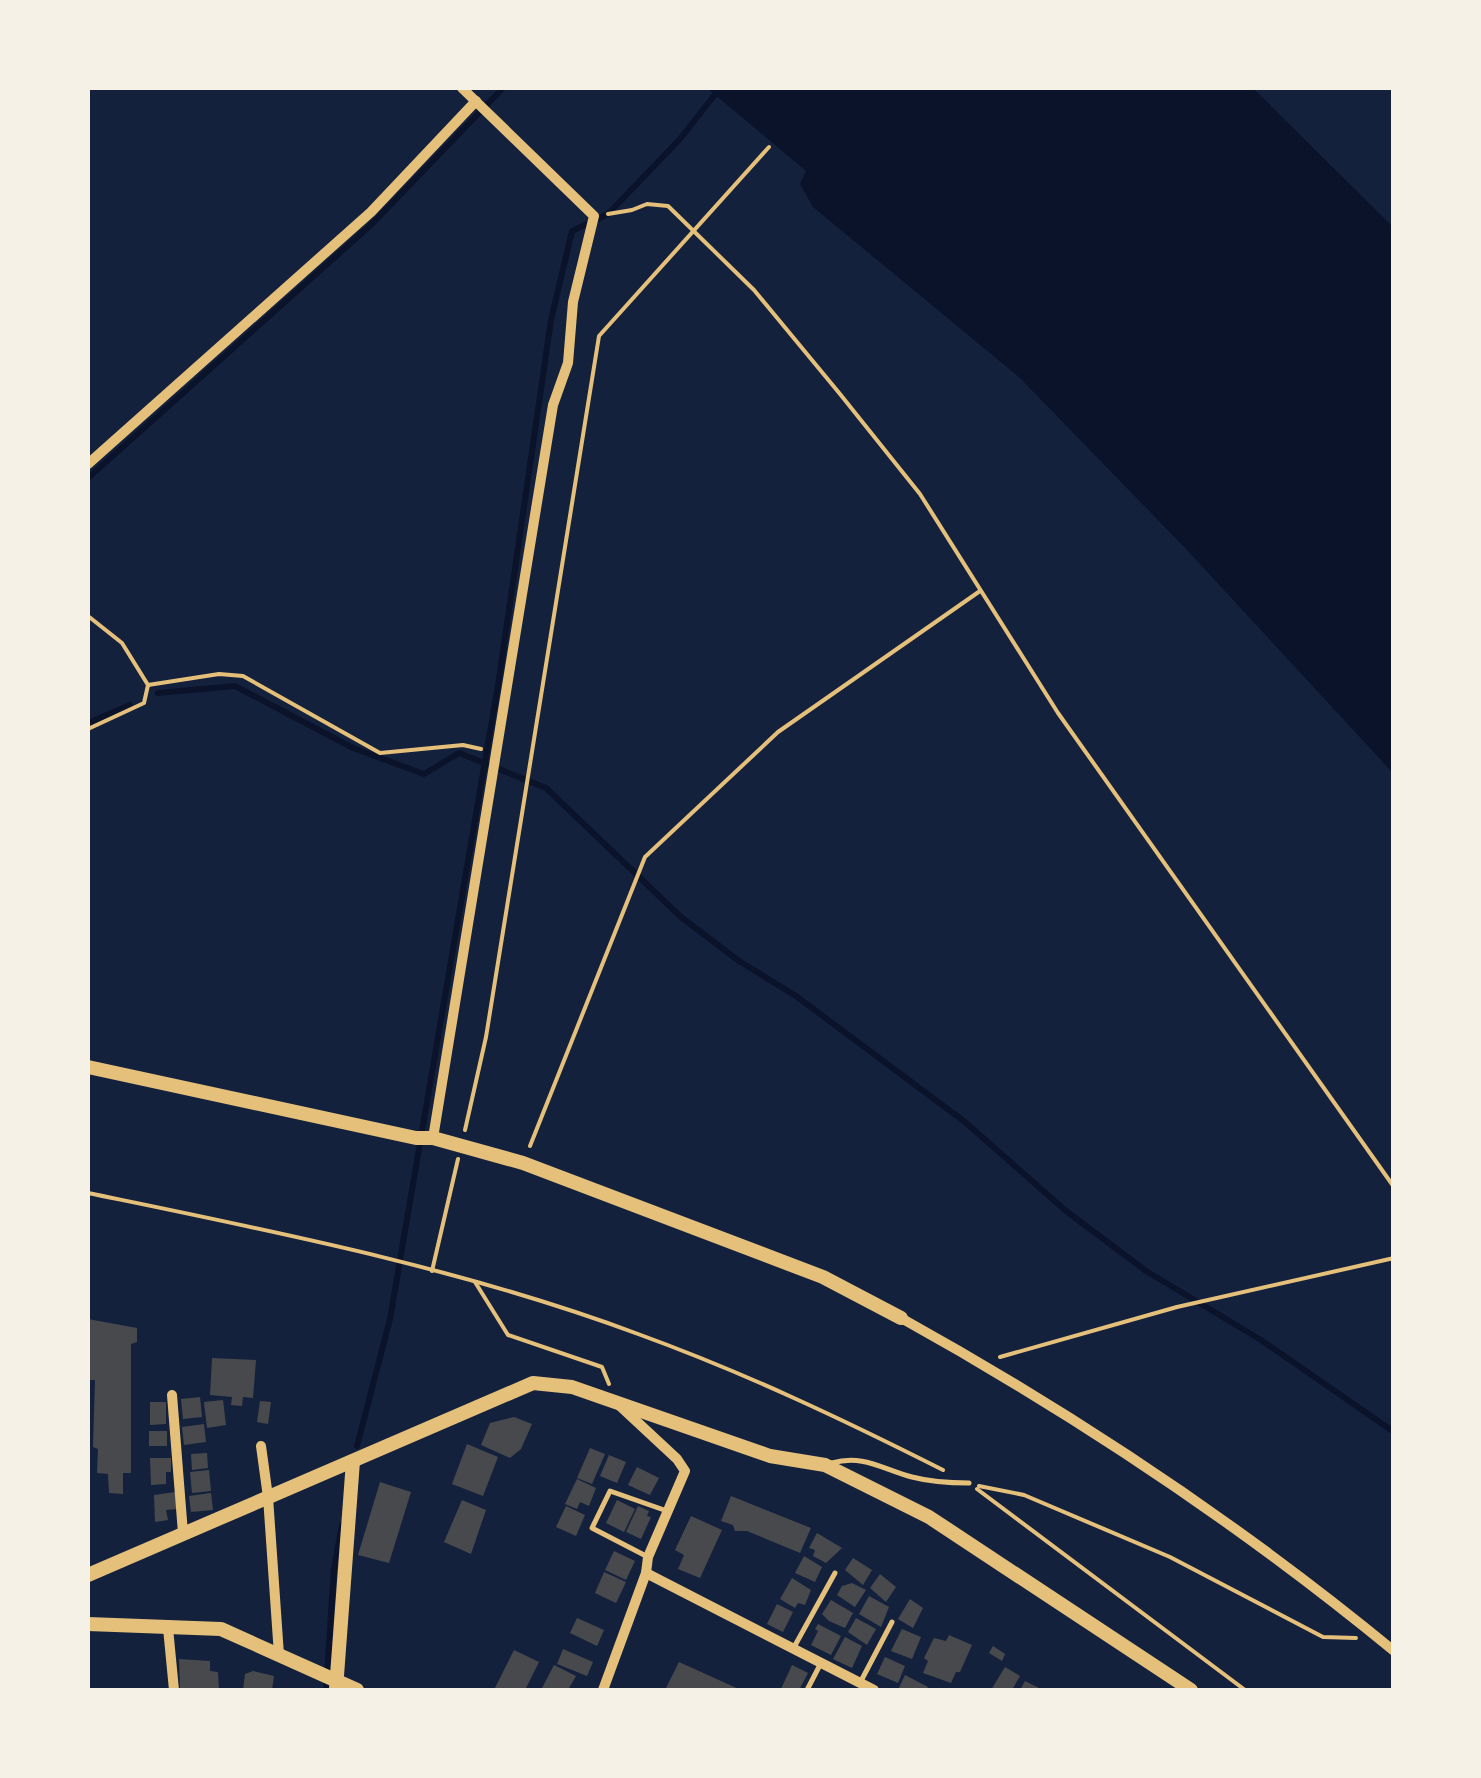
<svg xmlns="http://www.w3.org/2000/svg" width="1481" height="1778" font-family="Quicksand,sans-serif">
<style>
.water{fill:#0b132b}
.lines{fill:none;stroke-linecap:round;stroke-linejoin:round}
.stream{stroke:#0b132b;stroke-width:6}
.building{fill:#48494c}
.path{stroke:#e5c07b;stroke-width:4}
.service{stroke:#e5c07b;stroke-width:5}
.minor{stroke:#e5c07b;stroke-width:10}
.tertiary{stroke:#e5c07b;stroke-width:14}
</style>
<rect width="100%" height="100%" fill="#14213d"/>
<!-- water -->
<path class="water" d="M707,88h546l140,139v546l-207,-224 -166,-171 -207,-171 -13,-23 6,-13z"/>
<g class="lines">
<!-- stream -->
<g class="stream">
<path d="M88,478l285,-255 130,-135"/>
<path d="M158,693l77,-7 118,62 71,26 35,-21 87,35 135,129 58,44 57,35 169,126 101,89 80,60 115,69 133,92"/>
<path d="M88,723l42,-18"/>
<path d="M357,1446l33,-127 109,-640 52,-359 21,-89 36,-17 72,-75 40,-51"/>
<path d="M326,1690l8,-122 8,-43"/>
</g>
</g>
<!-- building -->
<g class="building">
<path d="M88,1319l49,9v14l-6,2v129h-8v21l-14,-1 -1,-19 -11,-1 1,-24 -5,-2 2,-67h-7z"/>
<path d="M212,1358l44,2 -3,38 -10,-1 -1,9 -11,-1 1,-8 -22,-2z"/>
<path d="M200,1397l2,20 -19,2 -2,-20z"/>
<path d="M223,1400l3,25 -19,3 -3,-26z"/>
<path d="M260,1401l11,1 -3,22 -11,-2z"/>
<path d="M150,1402h16v22l-16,1z"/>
<path d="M514,1417l18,7 -11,25 -11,9 -29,-13 9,-22z"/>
<path d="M204,1424l2,18 -22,3 -2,-18z"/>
<rect x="149" y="1431" width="18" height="15"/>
<path d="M467,1444l31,13 -15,39 -31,-12z"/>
<path d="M590,1448l15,6 -13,30 -15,-6z"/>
<path d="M207,1453l1,15 -16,2 -1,-16z"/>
<path d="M609,1455l17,7 -9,21 -17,-7z"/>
<path d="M150,1458h21v14h-5v12l-15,1z"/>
<path d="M637,1467l22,11 -9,17 -22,-10z"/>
<path d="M209,1470l2,21 -19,2 -2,-21z"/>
<path d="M577,1479l19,9 -7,18 -9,-4 -3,7 -12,-5z"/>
<path d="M380,1482l31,10 -22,71 -31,-8z"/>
<path d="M175,1492l2,17 -11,1 2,10 -13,2 -1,-27z"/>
<path d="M211,1493l2,17 -22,2 -2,-16z"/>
<path d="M731,1496l80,32 -11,25 -53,-22h-12l-2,-6 -12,-4z"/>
<path d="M462,1500l24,10 -15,44 -27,-12z"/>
<path d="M617,1500l18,9 -11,23 -18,-9z"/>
<path d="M566,1506l19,9 -9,21 -20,-9z"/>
<path d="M638,1506l11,5 -2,5 4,1 -10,22 -15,-7z"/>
<path d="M691,1516l31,14 -22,48 -22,-9 6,-14 -9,-5z"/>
<path d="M817,1533l25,15 -16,15 -13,-7 2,-6 -6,-2z"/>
<path d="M614,1551l21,10 -9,19 -21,-10z"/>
<path d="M804,1556l18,11 -7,15 -20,-9z"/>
<path d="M853,1558l19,12 -9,15 -18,-15z"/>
<path d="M604,1572l22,10 -10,21 -21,-10z"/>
<path d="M880,1574l16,13 -10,15 -16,-14z"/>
<path d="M792,1578l19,12 -6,15 -7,-2 -3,5 -15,-9z"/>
<path d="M852,1583l14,7 -11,17 -18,-12 5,-9z"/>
<path d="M869,1596l20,11 -8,20 -22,-13z"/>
<path d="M910,1599l13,9 -10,20 -15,-9z"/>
<path d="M831,1600l22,13 -8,15 -16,-7 -7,-7z"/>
<path d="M777,1604l16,8 -10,20 -16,-8z"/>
<path d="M577,1618l27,12 -7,16 -27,-13z"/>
<path d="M856,1618l20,11 -9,16 -19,-13z"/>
<path d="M818,1624l23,12 -10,19 -20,-10 7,-14 -3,-2z"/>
<path d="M902,1629l19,8 -9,22 -21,-8z"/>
<path d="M949,1635l23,10 -12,27h-4l-5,11 -28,-10 5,-12 -4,-3 10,-20 12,3z"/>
<path d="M845,1637l17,9 -10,22 -19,-9z"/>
<path d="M993,1646l12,8 -3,7 -13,-8z"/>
<path d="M563,1649l30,13 -6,14 -30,-12z"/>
<path d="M514,1650l25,12 -14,28h-31z"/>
<path d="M885,1657l20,9 -7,17 -21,-9z"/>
<path d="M179,1659l31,2v10l8,1 1,18h-39z"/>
<path d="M679,1662l62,28h-76z"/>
<path d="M554,1665l22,11 -8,14h-27z"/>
<path d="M792,1665l16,8 -9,17 -18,-1z"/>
<path d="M1005,1667l15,9 -8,14h-21z"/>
<path d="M253,1671l21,5 -2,14h-29l2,-16z"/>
<path d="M905,1675l23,12 -2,3h-28z"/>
<path d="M1025,1681l18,9h-23z"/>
</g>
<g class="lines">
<!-- path -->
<g class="path">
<path d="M608,214l24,-4 15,-6 21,2 86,84 86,104 80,100 138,219 336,474"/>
<path d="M88,616l34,27 26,42 -4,18 -56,26"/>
<path d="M148,685l71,-11 24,2 137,77 83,-8 18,4"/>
<path d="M465,1130l21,-93 113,-701 170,-189"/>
<path d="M530,1146l115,-289 133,-125 202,-141"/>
<path d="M88,1193c184,38 373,75 550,141 105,38 206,86 305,136"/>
<path d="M432,1271l26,-112"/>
<path d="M475,1282l33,53 94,32 7,17"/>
<path d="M1000,1357l177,-50 217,-49"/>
<path d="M979,1486l45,9 146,62 153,80 33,1"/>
<path d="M977,1489l268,201"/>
</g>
<!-- service -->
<g class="service">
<path d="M832,1463c31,-9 50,6 80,14 19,5 37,6 57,6"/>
<path d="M648,1557l-56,-29 18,-37 57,20"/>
<path d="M793,1649l42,-76"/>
<path d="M861,1681l31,-59"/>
<path d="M807,1690l14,-27"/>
</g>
<!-- minor -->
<g class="minor">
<path d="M88,464l283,-252 105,-111"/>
<path d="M433,1138l120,-733 15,-42 5,-61 21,-86 -132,-128"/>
<path d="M901,1318c173,96 341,208 493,333"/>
<path d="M172,1395l11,138"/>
<path d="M261,1446l7,51 11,158"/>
<path d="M646,1573l228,117"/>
<path d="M168,1628l6,62"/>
<path d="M603,1690l43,-117 2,-16 37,-86 -8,-12 -58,-54"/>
</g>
<!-- tertiary -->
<g class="tertiary">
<path d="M88,1067l328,71h17l90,25 300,114 78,41"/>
<path d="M88,1575l445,-192 39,4 198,69 55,9 104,52 262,173"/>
<path d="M88,1624l133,5 136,61"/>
<path d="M336,1689l17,-228"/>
</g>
</g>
<!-- border -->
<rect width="1481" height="1778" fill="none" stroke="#f6f1e7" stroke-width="180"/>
</svg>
